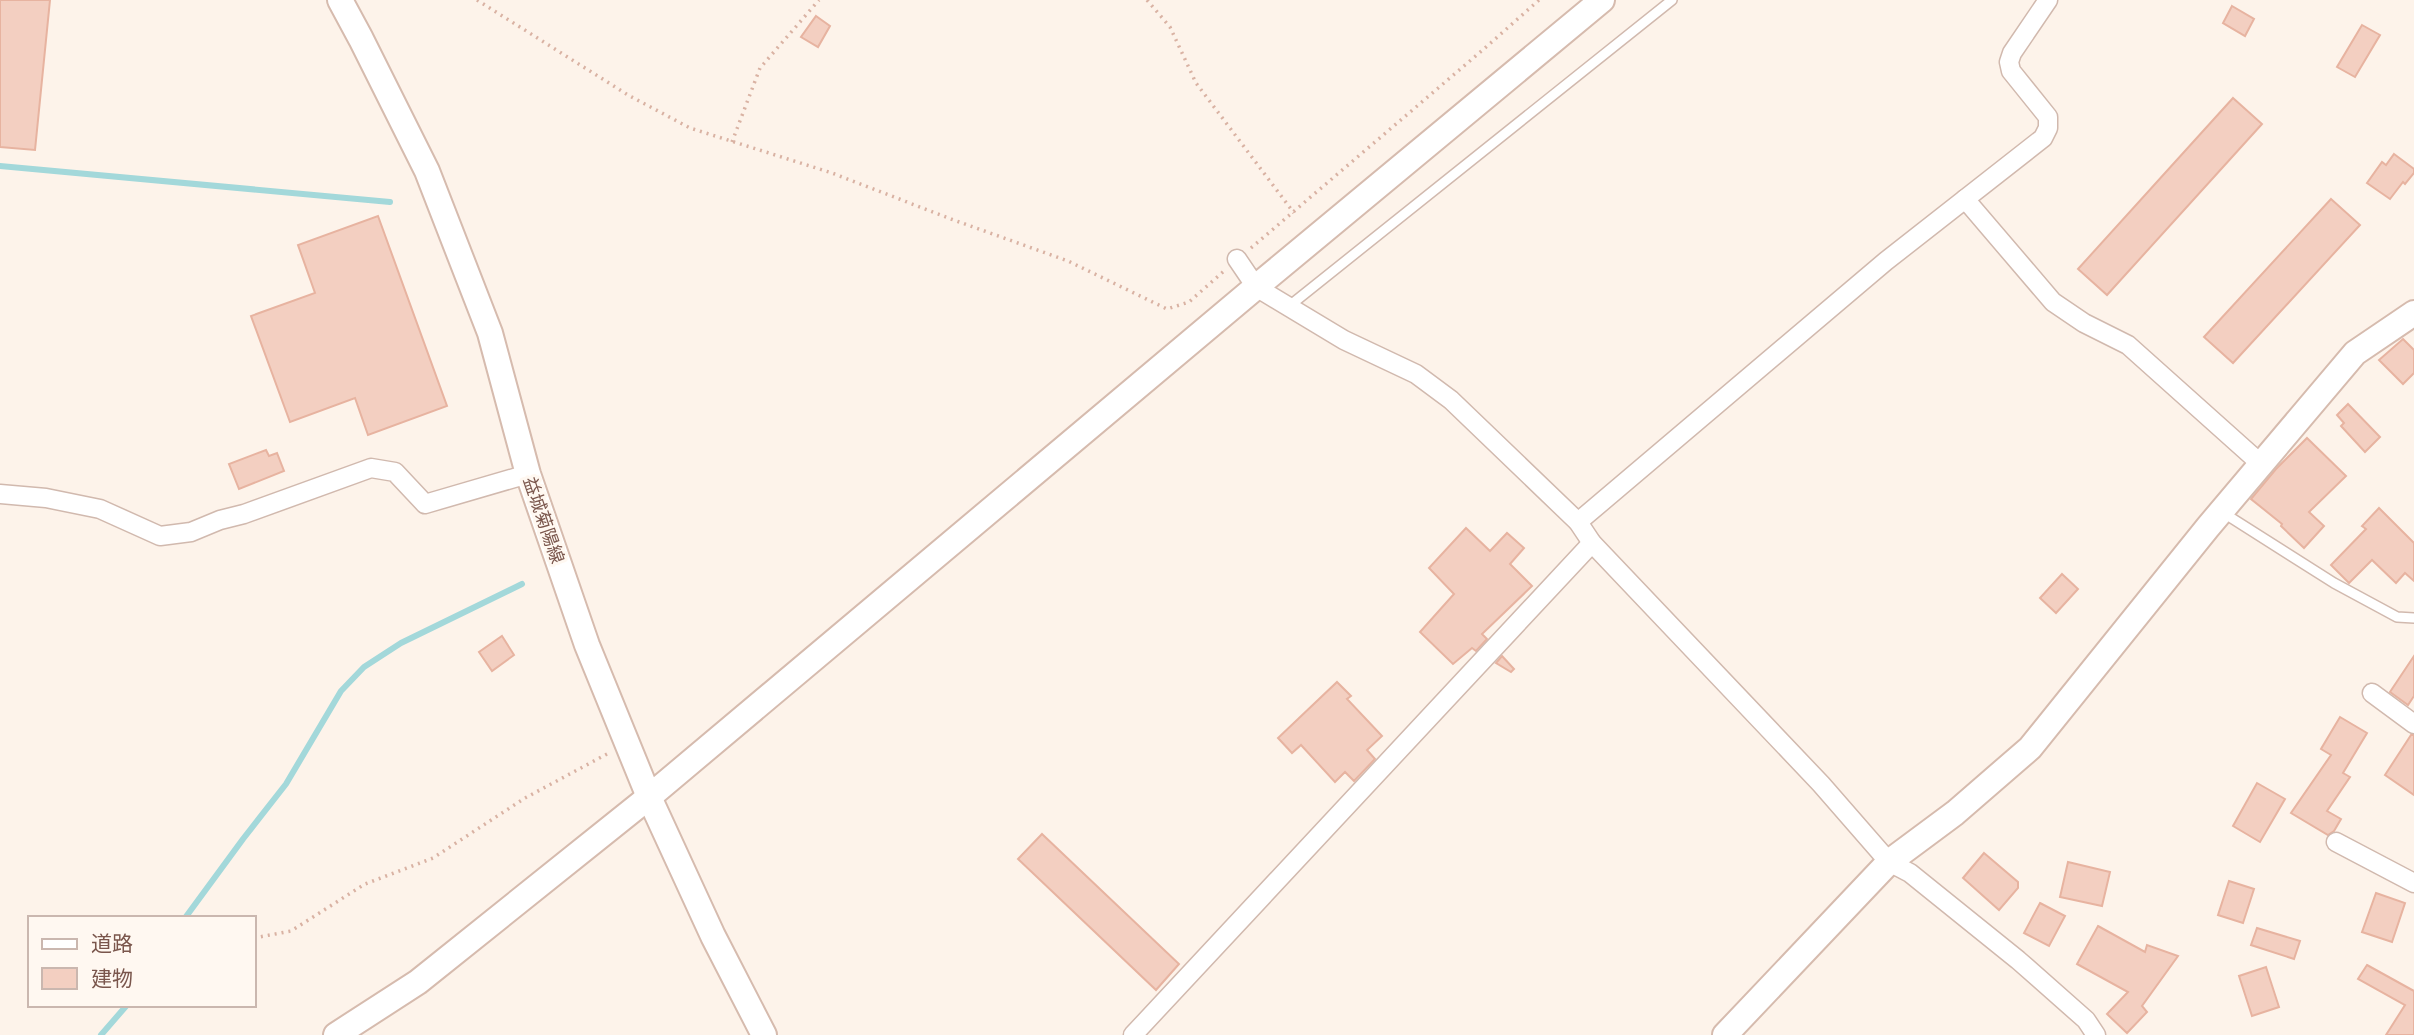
<svg xmlns="http://www.w3.org/2000/svg" width="2414" height="1035" font-family="'Asap Condensed','Noto Sans JP',sans-serif">
<style>
.lines{fill:none;stroke-linecap:round;stroke-linejoin:round}
.stream{stroke:#a3d8da;stroke-width:6}
.building{fill:#f3cfc1;stroke:#e7b3a0;stroke-width:2}
.lane-casing{stroke:#d1b9ae;stroke-width:12}
.street-casing{stroke:#d1b9ae;stroke-width:21}
.secondary-casing{stroke:#d6bbae;stroke-width:28}
.path{stroke:#d9b2a3;stroke-width:3.5;stroke-dasharray:2 5;stroke-linecap:butt}
.lane{stroke:#fff;stroke-width:9}
.street{stroke:#fff;stroke-width:18}
.secondary{stroke:#fff;stroke-width:24}
.labels{text-anchor:middle;dominant-baseline:central;stroke-width:6;stroke-linejoin:round;paint-order:stroke}
.street-label{font-size:18px;fill:#7a564c;stroke:#fff8f1}
</style>
<rect width="100%" height="100%" fill="#fdf3ea"/>
<g class="lines">
<!-- stream -->
<g class="stream">
<path d="M0,166l390,36"/>
<path d="M185,918l58,-79 43,-55 55,-93 23,-24 37,-24 121,-59"/>
<path d="M101,1035l26,-30"/>
</g>
</g>
<!-- building -->
<g class="building">
<path d="M0,0h50l-15,150 -35,-3z"/>
<path d="M2232,6l22,13 -9,17 -22,-13z"/>
<path d="M816,16l14,10 -12,21 -17,-10z"/>
<path d="M2362,25l18,10 -25,42 -18,-10z"/>
<path d="M2233,98l29,26 -155,171 -29,-26z"/>
<path d="M2394,154l20,15v4l-9,11 -2,-2 -13,17 -23,-16 15,-21 4,3z"/>
<path d="M2331,199l29,26 -127,138 -29,-26z"/>
<path d="M378,216l69,190 -79,29 -13,-37 -65,24 -39,-106 64,-23 -17,-48z"/>
<path d="M2403,339l11,11v23l-11,11 -24,-24z"/>
<path d="M2348,404l32,33 -15,15 -24,-26 3,-3 -7,-8z"/>
<path d="M2307,438l39,38 -37,36 15,14 -20,22 -23,-22 1,-2 -31,-25 25,-30z"/>
<path d="M266,450l3,6 8,-3 7,18 -45,18 -10,-25z"/>
<path d="M2379,508l35,35v38l-9,-8 -9,10 -24,-23 -23,23 -18,-18 35,-36 -4,-3z"/>
<path d="M1466,528l24,23 17,-18 17,15 -14,16 22,22 -50,48 5,5 -11,12 -4,-3 -19,16 -33,-32 34,-38 -25,-26z"/>
<path d="M2062,574l16,15 -22,24 -16,-15z"/>
<path d="M502,636l12,19 -22,16 -13,-19z"/>
<path d="M1502,656l12,13 -3,3 -15,-9z"/>
<path d="M2414,656v40l-6,9 -18,-13z"/>
<path d="M1337,682l14,14 -4,3 35,37 -15,14 8,9 -21,22 -9,-9 -10,10 -34,-37 -9,8 -14,-15z"/>
<path d="M2340,717l27,16 -24,40 7,4 -23,34 14,8 -7,12 -6,4 -37,-22 40,-58 -10,-6z"/>
<path d="M2411,735h3v60l-29,-20z"/>
<path d="M2257,783l28,16 -25,43 -27,-16z"/>
<path d="M1042,834l137,130 -23,26 -138,-131z"/>
<path d="M1984,853l34,29v6l-19,22 -36,-32z"/>
<path d="M2068,862l42,10 -8,34 -42,-9z"/>
<path d="M2229,881l25,8 -11,34 -25,-8z"/>
<path d="M2376,893l29,10 -13,39 -30,-10z"/>
<path d="M2040,903l25,13 -16,30 -25,-13z"/>
<path d="M2098,926l47,26 2,-7 31,11 -36,50 5,6 -20,21 -20,-19 21,-22 -51,-28z"/>
<path d="M2257,928l43,13 -6,18 -43,-14z"/>
<path d="M2367,965l47,26v44h-28l19,-30 -47,-26z"/>
<path d="M2266,967l13,40 -27,9 -13,-40z"/>
</g>
<g class="lines">
<defs>
<g id="lane">
<path d="M1288,307l384,-307"/>
<path d="M2222,512l112,71 63,34 17,1"/>
</g>
<g id="street">
<path d="M1965,199l88,103 31,21 44,22 133,119"/>
<path d="M1237,259l19,28 88,53 72,34 35,26 127,122 14,21 229,241 68,78 21,11 108,87 68,60 10,15"/>
<path d="M0,494l46,4 54,11 60,27 31,-4 29,-12 24,-6 127,-46 24,4 30,32 103,-30"/>
<path d="M1578,522l308,-261 157,-123 5,-10v-11l-37,-46 -2,-9 3,-9 36,-53"/>
<path d="M2372,693l42,31"/>
<path d="M2336,842l78,41"/>
<path d="M1133,1035l459,-492"/>
</g>
<g id="secondary">
<path d="M340,0l21,39 66,132 63,162 38,141 59,171 62,152 64,139 51,99"/>
<path d="M336,1035l82,-53 231,-185 607,-510 346,-287"/>
<path d="M1725,1035l164,-173 66,-49 75,-65 178,-221 147,-174 59,-40"/>
</g>
</defs>
<!-- lane casing -->
<use href="#lane" class="lane-casing"/>
<!-- street casing -->
<use href="#street" class="street-casing"/>
<!-- secondary casing -->
<use href="#secondary" class="secondary-casing"/>
<!-- path -->
<g class="path">
<path d="M477,0l151,95 62,33 142,45 119,46 117,42 99,48 22,-7 35,-31"/>
<path d="M1147,0l23,27 26,56 98,130"/>
<path d="M732,142l28,-74 59,-68"/>
<path d="M1251,248l234,-200 54,-48"/>
<path d="M254,938l37,-7 74,-47 68,-26 92,-60 82,-44"/>
</g>
<!-- lane -->
<use href="#lane" class="lane"/>
<!-- street -->
<use href="#street" class="street"/>
<!-- secondary -->
<use href="#secondary" class="secondary"/>
</g>
<g class="labels">
<!-- street labels -->
<g class="street-label">
<text transform="translate(544 520) rotate(71)">益城菊陽線</text>
</g>
</g>
<!-- legend -->
<rect x="28" y="916" width="228" height="91" fill="#fff8f1" stroke="#cab7af" stroke-width="2"/>
<rect x="42" y="939" width="35" height="10" fill="#ffffff" stroke="#cab7af" stroke-width="2"/>
<text x="91" y="951" font-size="21" fill="#7a564c">道路</text>
<rect x="42" y="968" width="35" height="21" fill="#f3cfc1" stroke="#cab7af" stroke-width="2"/>
<text x="91" y="986" font-size="21" fill="#7a564c">建物</text>
</svg>
